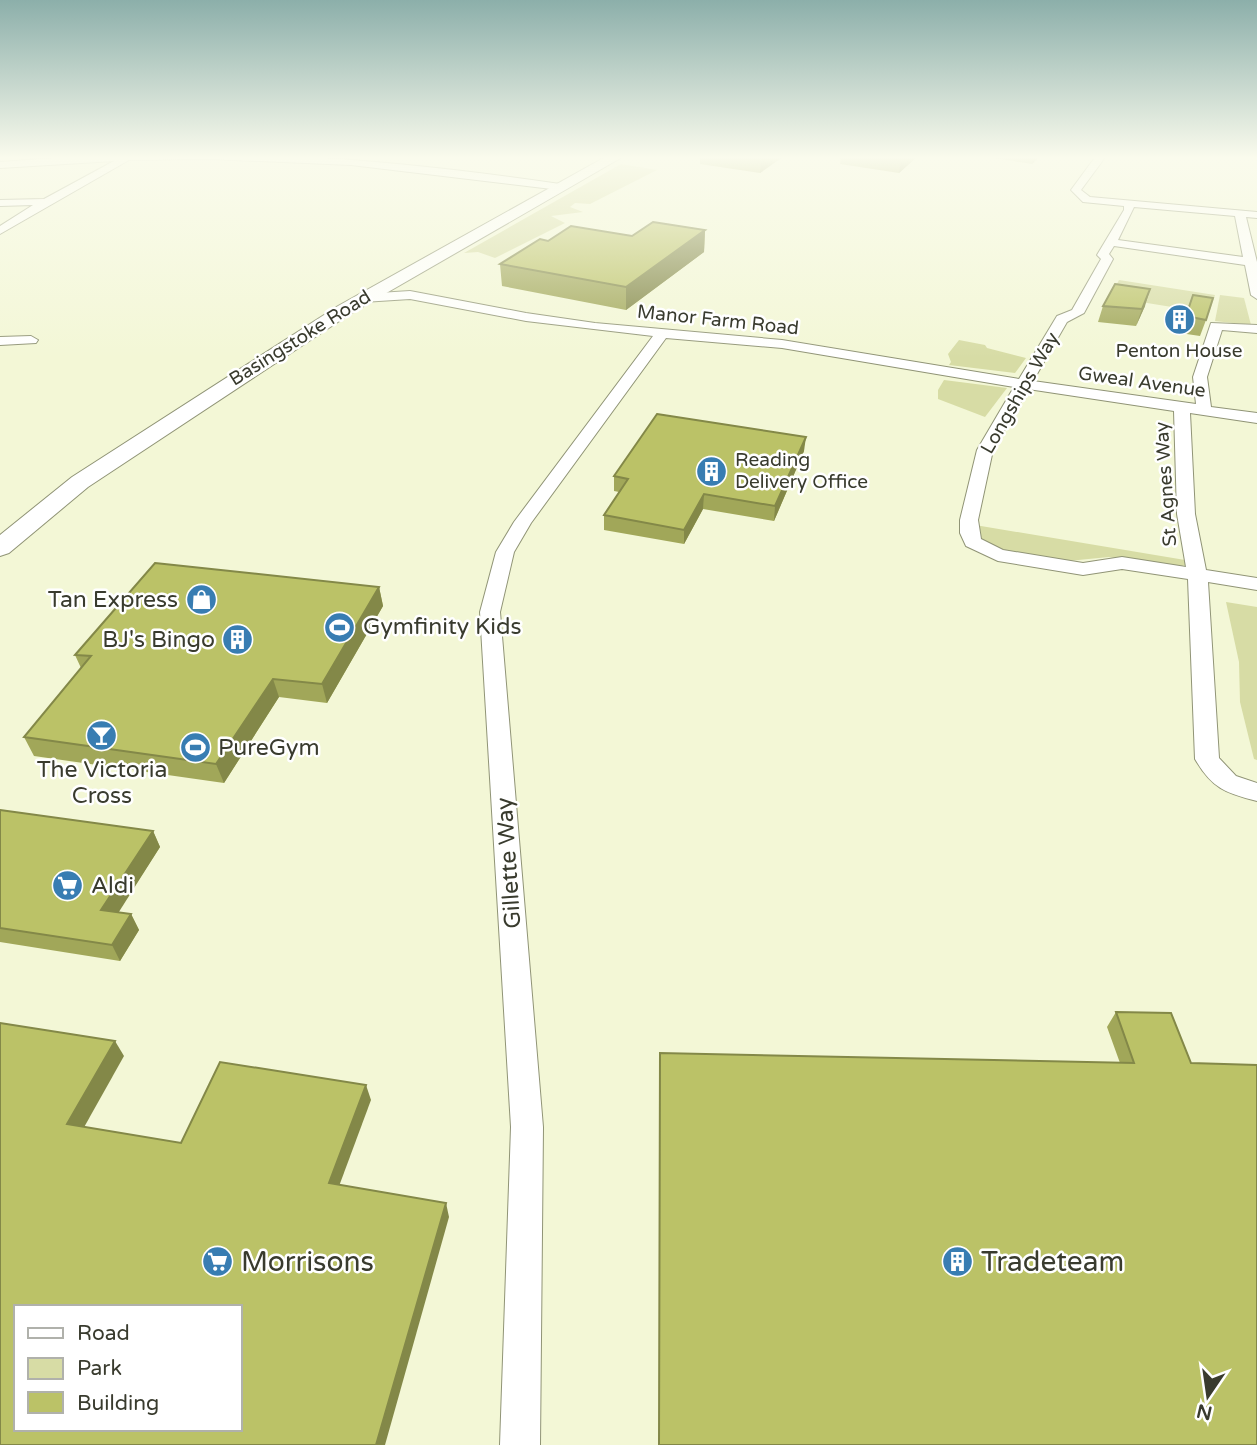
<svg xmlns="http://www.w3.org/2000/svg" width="1257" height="1445" font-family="'Varela Round',sans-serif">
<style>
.green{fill:#d7dca5}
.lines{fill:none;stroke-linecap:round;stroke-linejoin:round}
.street-casing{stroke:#909476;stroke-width:2}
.secondary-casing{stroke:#909476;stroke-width:2}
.street{fill:#fff;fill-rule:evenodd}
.secondary{fill:#fff;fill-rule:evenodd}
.wall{fill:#a1a759}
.shaded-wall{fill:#838848}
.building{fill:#bbc267;stroke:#838848;stroke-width:2;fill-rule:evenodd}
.labels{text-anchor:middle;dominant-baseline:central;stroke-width:5;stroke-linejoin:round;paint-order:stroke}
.far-street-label{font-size:19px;fill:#393b2e;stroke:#fff}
.far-poi-label{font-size:19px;fill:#393b2e;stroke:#fff}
.poi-label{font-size:23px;fill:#393b2e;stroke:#fff;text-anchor:start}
.street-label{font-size:23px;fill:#393b2e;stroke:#fff}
.near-poi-label{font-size:28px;fill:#393b2e;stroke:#fff;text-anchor:start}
</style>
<rect width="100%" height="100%" fill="#f3f7d6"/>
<!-- green -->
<g class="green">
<path d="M621,164l36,6 -67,34 -15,-1 -5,4 13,5 -32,4 14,7 -70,35 -17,-6 -14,1z"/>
<path d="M1119,280l96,15 -6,18 -99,-16z"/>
<path d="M1220,295l24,3 7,27 -36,-4z"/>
<path d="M959,340l26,5 2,3 39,10 -11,15 -66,-8 2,-3 -3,-8z"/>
<path d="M944,380l63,8 -22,29 -47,-18v-9z"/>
<path d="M975,525l210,35 1,5 -10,2 -67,-10 -41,4 -77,-13 -17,-12z"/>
<path d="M1226,602l31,5v153l-3,-1 -14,-57 -1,-40z"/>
</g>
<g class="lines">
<defs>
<g id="street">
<path d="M85,156c69,0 140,-3 209,0 89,5 178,15 266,28l5,3 -5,3 -209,-25 -141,-6 -81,1 -129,74v-8l33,-21 -33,1v-6l44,-1 70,-38 -114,7v-6z"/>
<path d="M1096,156h10l-25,34 9,7 167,15v6l-11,-1 11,45v37l-6,-4 -6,-30 -131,-19 -5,8 4,5 -29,54 -17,9 -34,59 163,23 -3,-27 18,-54 46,2v8l-35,-3 -15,47 4,30 46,6v10l-67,-10 5,101 11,56 51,8v12l-49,-8 11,176 17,18 21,7v18c-32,-8 -45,-13 -62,-42l-7,-180 -66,-10 -39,6 -85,-14 -32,-15 -6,-13v-13l17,-70 37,-63 -232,-39 -116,-10 -135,185 -17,29 -14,60 43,515 -3,318h-40l11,-318 -31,-515 16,-60 18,-30 139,-186 -127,-15 -116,-22 -47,3 -6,-4 6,-4 47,-3 116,22 69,10 187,17 237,39 38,-63 15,-6 29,-51 -4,-4 27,-45v-4l-41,-4 -12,-12zM1134,207l101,9 8,41 -125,-17zM1028,389l146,22 3,103 9,53 -64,-10 -39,6 -80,-13 -22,-11 -3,-19 15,-70z"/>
<path d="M31,336l7,4 -2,3 -36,2v-8z"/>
</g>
<path id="secondary" d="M607,156h17l-274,158 -262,173 -79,66 -9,3v-21l72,-58 266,-171z"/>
</defs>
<!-- street casing -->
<use href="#street" class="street-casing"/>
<!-- secondary casing -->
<use href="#secondary" class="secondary-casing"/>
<!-- street -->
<use href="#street" class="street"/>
<!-- secondary -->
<use href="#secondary" class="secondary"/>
</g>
<!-- wall -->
<g class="wall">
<path d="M700,156h84l-24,17 -60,-9z"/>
<path d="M841,156h77l-19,17 -59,-9z"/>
<path d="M981,156h59l-8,8z"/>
<path d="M705,230l-1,22 -78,58 -124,-24 -2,-22 48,-23 84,-5z"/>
<path d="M1193,295l13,25 -6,16 -20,-3z"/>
<path d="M1103,306h42l-9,20 -38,-4z"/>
<path d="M804,451l-30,70 -71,-12 -19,35 -80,-14v-15l15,-23 -5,-1v-15z"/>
<path d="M379,587l4,19 -56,97 -48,-6 -55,86 -190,-27 -10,-19 57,-69 -6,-13z"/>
<path d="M0,810l153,21 7,16 -42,65 13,2 8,16 -19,31 -120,-19z"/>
<path d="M1116,1012l75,51 66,382h-598l1,-392 460,10 -13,-36z"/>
</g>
<!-- shaded-wall -->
<g class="shaded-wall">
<path d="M769,156h15l-24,17 1,-12z"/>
<path d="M905,156h13l-19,17 2,-13z"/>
<path d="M1034,156h6l-8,8z"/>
<path d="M705,230l-1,22 -78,58v-23z"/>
<path d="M1150,289l-5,17 -9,20 6,-17z"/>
<path d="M806,437l-2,14 -30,70 1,-15z"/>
<path d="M704,494l-1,15 -19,35v-14z"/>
<path d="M379,587l4,19 -56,97 -5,-19z"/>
<path d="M273,679l6,18 -55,86 -8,-19z"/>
<path d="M153,831l7,16 -50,79 -9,-16z"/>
<path d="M131,914l8,16 -19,31 -8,-16z"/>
<path d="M115,1041l9,15 -46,82 -11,-14z"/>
<path d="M366,1085l5,15 -36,97 -6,-14z"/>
<path d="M446,1203l3,14 -64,228h-9z"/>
</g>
<!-- building -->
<g class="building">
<path d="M723,156h46l-8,5z"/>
<path d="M876,156h29l-4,4z"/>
<path d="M653,222l52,8 -79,57 -126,-23 40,-25 8,2 23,-15 61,10z"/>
<path d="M1115,284l35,5 -8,20 -39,-3z"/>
<path d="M1193,295l20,3 -7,22 -20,-4z"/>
<path d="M657,414l149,23 -31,69 -71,-12 -20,36 -80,-15 24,-36 -14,-3z"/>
<path d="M155,563l224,24 -57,97 -49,-5 -57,85 -192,-27 67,-81 -16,-1z"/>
<path d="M0,810l153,21 -52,79 30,4 -19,31 -112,-17z"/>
<path d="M1116,1012l55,1 20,50 66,2v380h-598l1,-392 474,10z"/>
<path d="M0,1023l115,18 -48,83 114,19 39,-81 146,23 -37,98 117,20 -70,242h-376zM16,1307h224v122h-224z"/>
</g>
<!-- sky -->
<linearGradient id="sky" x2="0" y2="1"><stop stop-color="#8cafaa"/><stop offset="0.44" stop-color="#fafbed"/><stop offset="1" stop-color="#fafbed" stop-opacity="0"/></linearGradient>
<rect width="1257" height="358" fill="url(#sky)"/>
<!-- icons -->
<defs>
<symbol id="building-disc" viewBox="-11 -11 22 22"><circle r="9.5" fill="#387db2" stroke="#fff"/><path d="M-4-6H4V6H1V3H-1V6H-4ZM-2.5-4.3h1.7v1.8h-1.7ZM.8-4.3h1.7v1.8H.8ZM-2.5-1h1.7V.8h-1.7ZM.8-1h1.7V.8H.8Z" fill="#fff"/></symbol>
<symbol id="shop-disc" viewBox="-11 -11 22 22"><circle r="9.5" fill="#387db2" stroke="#fff"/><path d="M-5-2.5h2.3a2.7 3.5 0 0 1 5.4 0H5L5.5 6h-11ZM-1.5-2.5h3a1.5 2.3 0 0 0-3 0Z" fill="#fff"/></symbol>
<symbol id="stadium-disc" viewBox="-11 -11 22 22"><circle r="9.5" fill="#387db2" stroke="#fff"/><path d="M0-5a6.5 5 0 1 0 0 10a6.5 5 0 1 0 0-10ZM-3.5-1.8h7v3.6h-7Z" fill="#fff"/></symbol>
<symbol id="bar-disc" viewBox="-11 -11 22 22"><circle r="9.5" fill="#387db2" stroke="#fff"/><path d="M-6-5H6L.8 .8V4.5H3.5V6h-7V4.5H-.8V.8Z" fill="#fff"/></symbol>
<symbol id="supermarket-disc" viewBox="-11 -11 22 22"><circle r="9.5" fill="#387db2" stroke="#fff"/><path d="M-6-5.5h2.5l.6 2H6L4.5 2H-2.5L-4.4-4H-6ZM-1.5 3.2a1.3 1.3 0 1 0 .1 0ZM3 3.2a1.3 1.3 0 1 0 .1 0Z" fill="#fff"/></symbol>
</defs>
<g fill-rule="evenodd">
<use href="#building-disc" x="1162" y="302" width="35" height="35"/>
<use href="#building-disc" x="694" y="454" width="35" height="35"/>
<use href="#shop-disc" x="184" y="582" width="35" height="35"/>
<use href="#stadium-disc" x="322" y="610" width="35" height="35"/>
<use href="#building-disc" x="220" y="622" width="35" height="35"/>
<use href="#bar-disc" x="84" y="718" width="35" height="35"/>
<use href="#stadium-disc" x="178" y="730" width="35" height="35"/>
<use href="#supermarket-disc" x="50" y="868" width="35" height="35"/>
<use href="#supermarket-disc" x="200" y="1244" width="35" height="35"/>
<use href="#building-disc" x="940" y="1244" width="35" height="35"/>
</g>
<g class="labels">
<!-- far-street labels -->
<g class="far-street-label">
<text transform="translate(718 320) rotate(6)">Manor Farm Road</text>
<text transform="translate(300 338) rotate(-32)">Basingstoke Road</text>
<text transform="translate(1142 382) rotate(8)">Gweal Avenue</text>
<text transform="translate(1020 393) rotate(-60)">Longships Way</text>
<text transform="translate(1166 484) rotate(-94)">St Agnes Way</text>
</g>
<!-- far-poi labels -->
<g class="far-poi-label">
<text x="1179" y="351">Penton House</text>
<text x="735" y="460" text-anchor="start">Reading<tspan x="735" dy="22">Delivery Office</tspan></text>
</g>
<!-- poi labels -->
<g class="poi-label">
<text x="178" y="600" text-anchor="end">Tan Express</text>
<text x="363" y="627">Gymfinity Kids</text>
<text x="215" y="640" text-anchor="end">BJ's Bingo</text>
<text x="218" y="748">PureGym</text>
<text x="102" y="770" text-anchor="middle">The Victoria<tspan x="102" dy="26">Cross</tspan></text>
<text x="91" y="886">Aldi</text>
</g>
<!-- street labels -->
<g class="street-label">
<text transform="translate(509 863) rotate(-94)">Gillette Way</text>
</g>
<!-- near-poi labels -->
<g class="near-poi-label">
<text x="241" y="1262">Morrisons</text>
<text x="981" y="1262">Tradeteam</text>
</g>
</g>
<!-- legend -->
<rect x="14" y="1305" width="228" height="126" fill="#ffffff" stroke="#b0b1ab" stroke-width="2"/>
<rect x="28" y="1328" width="35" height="10" fill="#ffffff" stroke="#b0b1ab" stroke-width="2"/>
<text x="77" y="1340" font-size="21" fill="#393b2e">Road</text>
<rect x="28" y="1358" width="35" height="21" fill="#d7dca5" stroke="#b0b1ab" stroke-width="2"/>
<text x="77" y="1375" font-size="21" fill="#393b2e">Park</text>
<rect x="28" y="1392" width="35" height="21" fill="#bbc267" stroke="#b0b1ab" stroke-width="2"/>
<text x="77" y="1410" font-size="21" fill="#393b2e">Building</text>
<!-- north arrow -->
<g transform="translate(1208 1396) rotate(193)" stroke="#ffffff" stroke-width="5" paint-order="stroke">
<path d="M0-5L12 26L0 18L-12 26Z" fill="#393b2e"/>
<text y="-10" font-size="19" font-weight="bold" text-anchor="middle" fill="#393b2e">N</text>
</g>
</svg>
